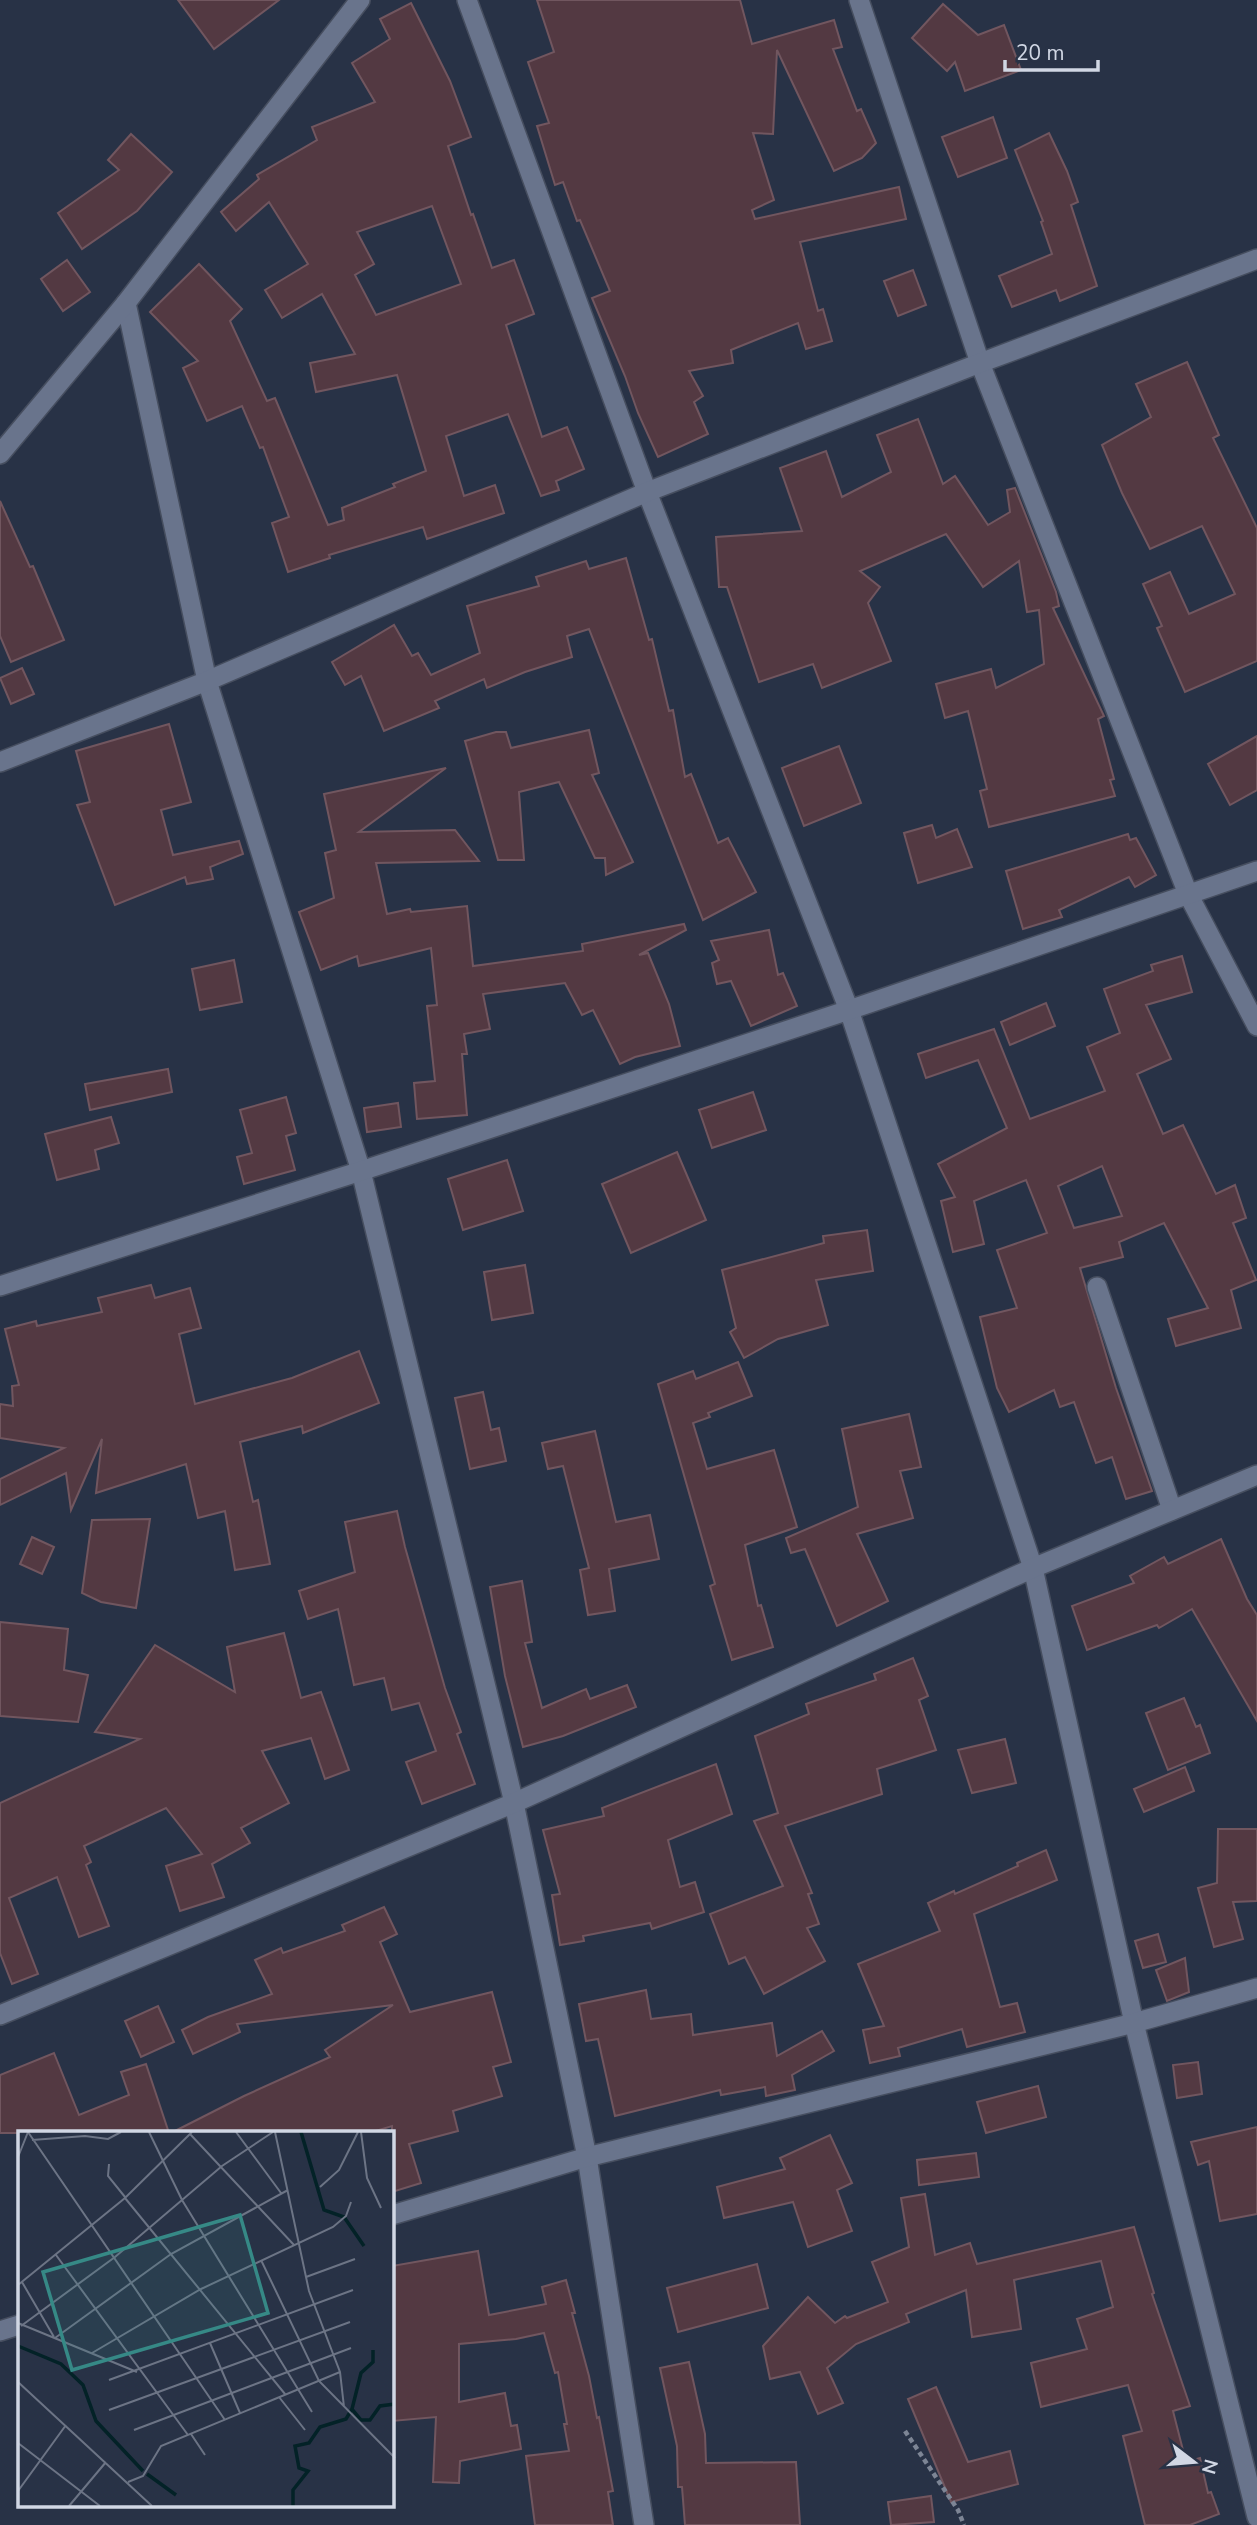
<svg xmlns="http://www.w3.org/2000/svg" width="1257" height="2525" font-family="'Nunito Sans',sans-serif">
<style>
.building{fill:#533942;stroke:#71565f;stroke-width:2;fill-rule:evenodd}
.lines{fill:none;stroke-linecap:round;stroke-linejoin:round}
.minor-casing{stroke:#464e5f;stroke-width:22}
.path{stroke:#7d8595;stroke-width:4.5;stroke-dasharray:5 3.5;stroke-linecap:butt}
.minor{stroke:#69748c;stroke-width:19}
.inset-river{fill:none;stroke:#032227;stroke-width:3.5}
.inset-road{fill:none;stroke:#6c7485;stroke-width:2}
.view{fill:#368986;fill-opacity:0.15;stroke:#368986;stroke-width:3.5}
.inset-edge{fill:none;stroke:#d1d7e4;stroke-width:3.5}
</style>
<rect width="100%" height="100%" fill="#283246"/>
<!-- building -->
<g class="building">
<path d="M178,0h101l-65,49z"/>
<path d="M537,0h203l12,44 82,-24 8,27 -9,2 24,62 4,-2 15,34 -14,15 -28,13 -57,-121 -4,84 -20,-1 21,67 -22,10 3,9 144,-32 7,32 -106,23 18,69 5,-2 9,32 -26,8 -8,-26 -67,27 2,13 -44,8 14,25 -9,6 14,32 -50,23 -20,-44 -13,-37 -33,-78 18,-7 -30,-71 -3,1 -14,-39 -8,3 -18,-59 12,-3 -21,-61 26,-10z"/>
<path d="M411,3l39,78 21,56 -23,9 23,69 2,-1 19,54 22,-8 20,54 -28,11 36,112 25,-10 17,42 -28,12 3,9 -18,6 -33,-82 -62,22 18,60 31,-11 9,28 -77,26 -4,-12 -94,28 1,3 -42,14 -16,-49 17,-6 -26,-70 -3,1 -18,-42 -35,15 -24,-53 15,-7 -48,-49 49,-48 43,45 -12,12 37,80 8,-3 53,127 16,-5 -2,-12 53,-21 -2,-3 33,-13 -29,-96 -81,17 -6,-29 45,-9 -33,-60 -40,24 -17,-28 43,-26 -39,-62 -33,29 -15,-19 38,-33 -2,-4 60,-35 -5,-13 63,-25 -23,-39 38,-24 -10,-20zM432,206l29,78 -85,31 -21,-40 19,-11 -17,-32z"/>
<path d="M943,4l35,31 26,-10 17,45 -56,21 -10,-29 -8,9 -35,-33z"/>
<path d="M993,117l14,41 -49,19 -16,-40z"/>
<path d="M1049,133l18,38 11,31 -7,3 26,81 -37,15 -4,-11 -44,17 -13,-31 53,-22 -11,-32 2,-1 -28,-71z"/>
<path d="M131,134l41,38 -35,39 -55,38 -24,-36 61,-43 -11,-10z"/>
<path d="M67,260l23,32 -27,19 -22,-32z"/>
<path d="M913,270l13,35 -28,11 -14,-35z"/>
<path d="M1187,362l32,73 -6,3 44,90v133l-72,31 -28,-64 5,-2 -19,-42 27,-12 19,42 46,-20 -33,-68 -52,23 -28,-56 -20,-48 49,-28 -15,-33z"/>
<path d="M918,419l25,65 12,-8 33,49 22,-13 -3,-22 8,-2 41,104 3,14 -6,2 51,108 -6,3 16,60 -4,1 5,16 -126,31 -9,-36 7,-2 -19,-78 -23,7 -9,-34 55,-15 5,19 48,-24 -5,-54 -12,2 -8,-51 -36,26 -37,-53 -86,37 20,16 -12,16 23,58 -69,27 -9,-24 -54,18 -32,-95h-8l-3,-50 86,-6 -22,-63 46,-17 16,46 49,-25 -14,-37z"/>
<path d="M0,501l30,66 3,-1 31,74 -53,22 -11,-26z"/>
<path d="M626,558l23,82 3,-1 17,72 4,-1 12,67 6,-3 27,69 10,-5 28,54 -53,28 -114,-291 -22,7 5,21 -47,15 -38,16 -3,-9 -49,22 4,7 -55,23 -23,-55 -16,9 -13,-23 62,-37 18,31 6,-3 13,22 49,-22 -13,-47 72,-20 -3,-9 50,-16 3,8z"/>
<path d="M22,668l12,26 -23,10 -11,-26z"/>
<path d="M169,724l22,78 -30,8 12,45 66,-14 4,13 -33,13 3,12 -26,5 -2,-7 -70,28 -38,-100 13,-3 -14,-51z"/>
<path d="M589,730l10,43 -7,2 41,87 -27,13 -1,-17h-10l-36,-76 -40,10 5,68h-26l-33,-119 31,-9h10l5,16z"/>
<path d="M1257,736v54l-27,15 -22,-41z"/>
<path d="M839,746l22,57 -57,23 -22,-58z"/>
<path d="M446,768l-87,64 96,-2 24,31 -103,2 11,51 23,-5 1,3 56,-6 6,60 110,-15 -1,-7 102,-20 2,6 -47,25 9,-2 21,51 11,42 -45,11 -15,7 -27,-54 -11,5 -17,-32 -82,11 7,35 -26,5 3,20h-5l5,61 -50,4 -3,-36 21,-2 -8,-75 10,-1 -6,-57 -72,18 -2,-10 -36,14 -22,-58 35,-14 -9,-45 11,-3 -12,-56z"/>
<path d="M932,825l4,13 21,-9 15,38 -54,16 -14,-50z"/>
<path d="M1128,834l2,6 6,-2 20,37 -21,12 -6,-10 -70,33 3,7 -39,12 -17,-58z"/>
<path d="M769,930l9,45 5,-2 14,33 -46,20 -20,-45 -14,3 -5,-21 7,-3 -8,-19z"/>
<path d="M1182,956l10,36 -46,13 25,54 -34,15 26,60 20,-9 33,69 19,-9 11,33 -13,5 23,57 -25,10 10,38 -65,18 -8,-27 40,-11 -44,-85 -45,19 4,15 -43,11 36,120 36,103 -26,8 -14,-42 -16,6 -22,-61 -14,5 -6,-17 -45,22 -12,-24 -17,-71 37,-9 -20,-58 50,-17 -21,-53 -52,21 10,43 -31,8 -12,-51 14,-4 -17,-33 69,-36 -29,-68 -52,18 -8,-24 76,-25 36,90 75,-28 -18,-44 33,-14 -16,-44 49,-18 -2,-6zM1102,1166l20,50 -48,12 -16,-42z"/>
<path d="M234,960l8,42 -42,8 -8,-41z"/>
<path d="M1046,1003l9,23 -45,19 -9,-23z"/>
<path d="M168,1069l4,23 -82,18 -5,-26z"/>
<path d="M753,1092l13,38 -54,18 -13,-38z"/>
<path d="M286,1097l10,36 -10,3 9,34 -51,14 -7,-27 15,-4 -12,-43z"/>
<path d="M398,1103l3,24 -34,5 -3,-24z"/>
<path d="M111,1117l8,26 -24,7 4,19 -42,11 -12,-46z"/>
<path d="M677,1152l29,68 -75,33 -29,-69z"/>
<path d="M507,1160l16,51 -60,19 -15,-51z"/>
<path d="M867,1230l6,41 -57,9 12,45 -50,14 -34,19 -14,-26 6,-4 -14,-58 102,-27 -1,-7z"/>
<path d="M525,1265l8,48 -41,7 -8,-48z"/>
<path d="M151,1285l4,13 35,-10 11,40 -22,6 16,70 97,-26 67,-27 20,52 -76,30 -1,-7 -62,16 13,60 5,-2 12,64 -35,6 -10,-59 -27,7 -12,-54 -90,29 6,-54 -31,71 -5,-37 -66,32v-26l64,-31 -64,-10v-34l13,2 -1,-20 7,-1 -14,-56 31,-8 1,5 65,-14 -4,-14z"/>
<path d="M738,1362l14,34 -44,17 2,4 -17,6 14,46 67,-19 23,77 -52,18 13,61 3,-1 12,42 -41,13 -22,-74 5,-2 -57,-200 35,-13 3,8z"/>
<path d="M483,1392l8,38 8,-2 7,33 -36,8 -15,-71z"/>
<path d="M909,1414l12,53 -21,4 13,47 -56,16 31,67 -51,25 -32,-77 -14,4 -5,-15 72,-31 -16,-78z"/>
<path d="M595,1431l21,91 34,-7 9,44 -50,10 6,42 -27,4 -8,-45 9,-2 -26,-102 -15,3 -6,-26z"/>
<path d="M397,1511l8,36 40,141 16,44 -4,2 18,50 -53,20 -16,-42 30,-11 -17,-48 -27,7 -8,-32 -30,7 -16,-76 -30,10 -9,-28 56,-19 -10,-50z"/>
<path d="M150,1519l-14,89 -35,-6 -19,-9 10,-73z"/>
<path d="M32,1537l22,10 -12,27 -22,-10z"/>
<path d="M1221,1539l26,60 10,16v106l-65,-112 -33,19 -2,-3 -70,25 -15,-44 62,-23 -4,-7 34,-19 4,7z"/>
<path d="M522,1581l10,61 -7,1 17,65 44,-19 4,10 37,-14 9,22 -73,29 -40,11 -18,-71 -15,-89z"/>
<path d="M0,1622l68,7 -4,41 24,5 -10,47 -78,-6z"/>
<path d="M284,1633l17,65 20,-6 28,78 -24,9 -14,-41 -49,13 27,52 -48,25 9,15 -38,21 12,33 -44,14 -14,-45 36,-12 -36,-46 -82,38 7,16 -5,3 23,61 -30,11 -22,-60 -48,21 29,76 -26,10 -12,-31v-150l140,-64 -45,-7 60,-87 80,47 -8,-45z"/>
<path d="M913,1658l15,38 -9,4 17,50 -59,19 5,25 -97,32 27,67 -4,1 11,30 -12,4 18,33 -61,33 -19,-37 -16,7 -19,-50 73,-28 -29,-65 24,-8 -23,-77 54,-22 -3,-10 70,-24 -2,-6z"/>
<path d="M1184,1698l12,29 4,-2 10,28 -42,17 -22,-57z"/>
<path d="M1005,1739l11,44 -44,10 -14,-43z"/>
<path d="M716,1764l16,50 -64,26 12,47 15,-5 9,30 -52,17 -2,-6 -67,13 1,5 -24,4 -8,-50 8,-1 -17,-64 61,-14 -2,-8z"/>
<path d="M1185,1767l9,24 -50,21 -10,-23z"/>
<path d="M1218,1829h39v72l-24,1 10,37 -29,8 -16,-59 19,-5z"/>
<path d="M1046,1850l11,30 -83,34 26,93 17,-4 8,29 -58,15 -5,-18 -64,19 2,8 -30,7 -7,-33 21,-4 -26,-62 82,-33 -12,-28 26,-12 1,3 63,-28 -1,-3z"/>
<path d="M384,1907l13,27 -17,8 30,70 82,-20 19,70 -18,5 9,29 -49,15 5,20 -49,13 12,39 -29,9v-66l-23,7h-198l73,-37 86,-39 -5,-7 68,-45 -156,19 3,8 -47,22 -11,-24 26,-13 64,-23 -17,-34 26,-12 2,5 62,-22 -3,-6z"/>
<path d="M1158,1934l8,28 -23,6 -8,-27z"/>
<path d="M1185,1958l4,34 -22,9 -11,-31z"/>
<path d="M646,1990l5,29 40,-5 2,21 79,-12 5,33 45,-25 12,20 -42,24 3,15 -29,6 -1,-9 -44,8 -1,-5 -105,26 -17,-77 -12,2 -7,-37z"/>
<path d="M158,2006l16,36 -33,15 -16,-36z"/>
<path d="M54,2053l25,62 50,-20 -8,-23 25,-8 23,69h-169v-58z"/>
<path d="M1198,2062l4,32 -25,4 -4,-33z"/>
<path d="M1038,2086l8,31 -60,16 -9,-31z"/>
<path d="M1257,2127v87l-37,7 -11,-60 -11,4 -7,-23z"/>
<path d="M830,2135l22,48 -15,7 15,41 -44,16 -15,-45 -69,16 -7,-31 68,-18 -5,-11z"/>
<path d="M976,2153l3,24 -60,8 -2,-25z"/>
<path d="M925,2194l10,61 35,-12 7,21 157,-37 20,66 -2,1 38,112 -17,5 13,51 14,-4 8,35 3,-1 8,22 -29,11h-45l-22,-89 19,-5 -14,-46 -87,22 -10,-44 56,-14 -10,-30 36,-12 -12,-46 -87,19 7,49 -49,8 -6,-47 -60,24 3,8 -53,22 -29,24 16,35 -25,11 -18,-42 -30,7 -7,-33 45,-49 27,26 10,-7 2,2 41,-16 -16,-40 37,-15 -8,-49z"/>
<path d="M478,2251l11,64 57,-11 -4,-17 24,-7 9,33h-3l17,63 8,42 2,-1 14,74 -5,1 5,33h-78l-9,-69 43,-5 -5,-27h3l-9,-52 -3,1 -11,-40 -28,6 -57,5v58l46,-9 6,33 6,-1 4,24 -61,12 -1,22 -26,-1 3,-65 -44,4v-155z"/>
<path d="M757,2264l11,44 -90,24 -11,-44z"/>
<path d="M689,2362l16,72 1,29 90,-1 4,63h-115l-3,-38h-4l-1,-41 -17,-78z"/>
<path d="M936,2387l32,75 42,-11 8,33 -67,18 -43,-103z"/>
<path d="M931,2496l3,26 -43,3 -3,-23z"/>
</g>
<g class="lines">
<defs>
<g id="minor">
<path d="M467,0l180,492 202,518 184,558 101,455 123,494"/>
<path d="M859,0l121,363 208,531 69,132"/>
<path d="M126,303l81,378 154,490 153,632 73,354 57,368"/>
<path d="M0,454l126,-151 234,-303"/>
<path d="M0,762l207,-81 440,-189 333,-129 277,-104"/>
<path d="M0,1286l361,-115 488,-161 408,-139"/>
<path d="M1097,1287l75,223"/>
<path d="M0,2015l514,-212 519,-235 224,-93"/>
<path d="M392,2215l195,-58 547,-134 123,-35"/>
<path d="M0,2331l19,-6"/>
</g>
</defs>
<!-- minor casing -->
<use href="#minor" class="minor-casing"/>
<!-- path -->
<path class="path" d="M905,2431l53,79 6,15"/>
<!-- minor -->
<use href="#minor" class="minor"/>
</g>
<!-- overview -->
<g transform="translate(18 2131)">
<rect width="376" height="376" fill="#283246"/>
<path class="inset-river" d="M283,1l23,78 20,7 20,29M0,215l43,18 22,21 13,36 47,50M355,219v12l-12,11 -9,36 9,11h9l10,-14 15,-2M129,343l29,21M275,375v-16l15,-19 -9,-3 -4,-22 14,-3 11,-16 26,-8 6,-10"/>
<path class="inset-road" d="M10,1l197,288M131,1l33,68 130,212M218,1l45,61M257,1l34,159 31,81 4,35M343,1l6,46 14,30M172,3l104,111M14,9l53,-4 23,3 13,-7M0,26l10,-25M91,33l-1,12 17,21M302,56l19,-17 19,-38M107,67l160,196M38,124l132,180M243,129l58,121 76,77M288,146l49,-18M4,151l32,55M0,154l107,-87 67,-66M0,192l119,49M3,195l94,-69 107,-91 51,-34M37,207l116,-84 117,-64M192,212l30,70M74,222l109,-64 132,-62 13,-11 5,-14M91,249l244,-90M0,251l134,124M261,266l26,33M91,279l241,-88M116,299l217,-82M173,303l14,21M0,312l82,63M110,351l15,-6 18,-30 179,-74M0,360l48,-66M51,375l37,-44"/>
<path class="view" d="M222,84l28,98 -196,57 -29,-98z"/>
<rect width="376" height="376" class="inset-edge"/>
</g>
<!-- north arrow -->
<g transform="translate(1194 2462) rotate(106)" stroke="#283246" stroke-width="5" paint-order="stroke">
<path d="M0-5L12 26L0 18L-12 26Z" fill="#d1d7e4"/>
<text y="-10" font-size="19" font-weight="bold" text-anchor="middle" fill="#d1d7e4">N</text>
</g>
<!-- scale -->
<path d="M1005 60v10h93v-10" fill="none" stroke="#d1d7e4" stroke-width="3.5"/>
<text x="1016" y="60" font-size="21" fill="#d1d7e4" stroke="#283246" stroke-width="5" paint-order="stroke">20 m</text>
</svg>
